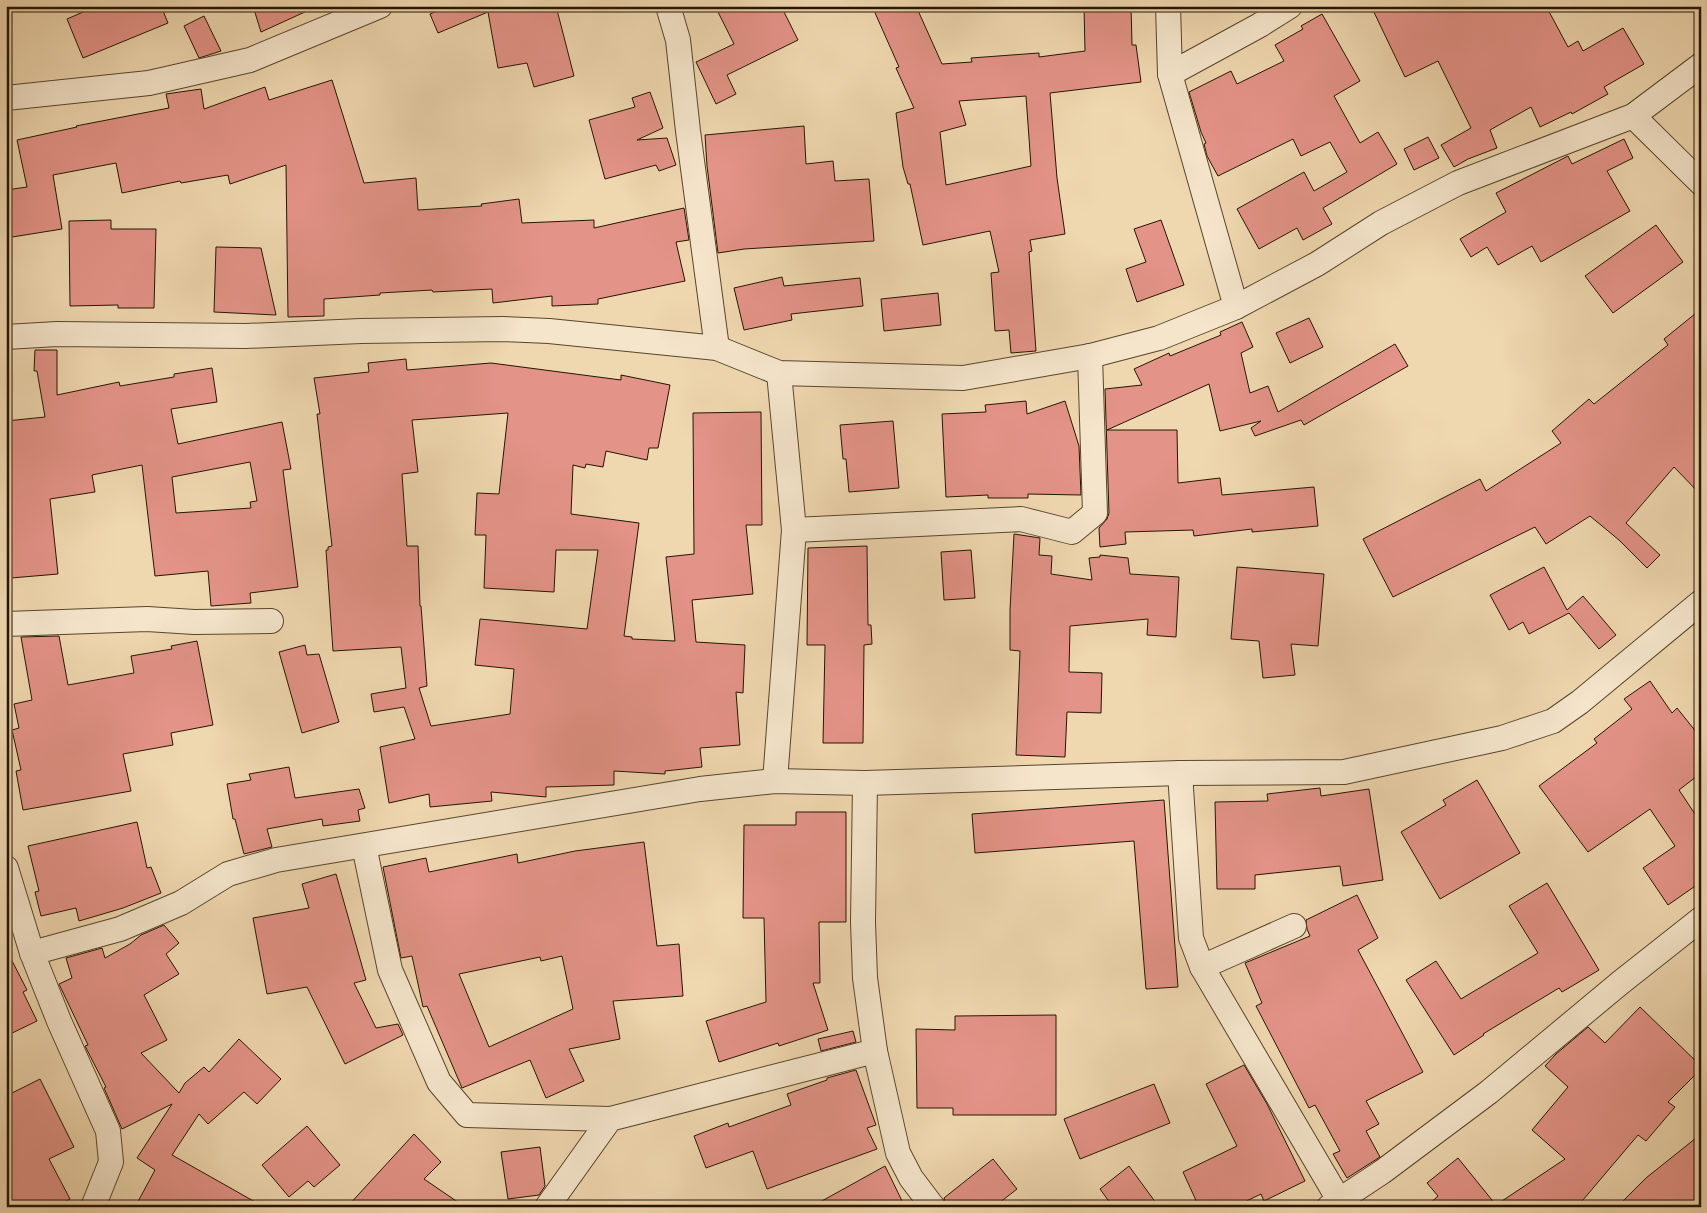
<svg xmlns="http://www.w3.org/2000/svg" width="1707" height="1213" font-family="Cardo,serif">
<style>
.building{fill:#e39387;stroke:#261500;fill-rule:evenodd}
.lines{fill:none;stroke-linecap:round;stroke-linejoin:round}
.minor-casing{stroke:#58462c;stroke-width:26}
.minor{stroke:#f5e5cb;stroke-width:24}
</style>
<rect width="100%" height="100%" fill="#efd7af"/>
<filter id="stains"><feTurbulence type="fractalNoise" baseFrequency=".004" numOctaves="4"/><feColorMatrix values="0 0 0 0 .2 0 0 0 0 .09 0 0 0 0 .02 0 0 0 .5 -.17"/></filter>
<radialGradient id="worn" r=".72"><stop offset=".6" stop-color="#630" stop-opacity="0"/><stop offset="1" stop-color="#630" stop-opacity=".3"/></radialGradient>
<!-- building -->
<g class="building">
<path d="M97,6h64l7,17 -85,35 -16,-39z"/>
<path d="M253,6h65l-57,26z"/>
<path d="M449,6h52l-10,5 24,-5h41l18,70 -40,11 -7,-24 -29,5 -10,-56 -50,21 -8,-19z"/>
<path d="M715,6h66l17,34 -71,35 9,19 -20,10 -20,-42 38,-18z"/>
<path d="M872,6h44l26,58 30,-2 -1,-4 68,-5v4l46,-6 -1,-45h47l1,39h4l5,37 -91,11 7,85 8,56 -35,6 2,11 -3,1 7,99 -25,2 -2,-23 -14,1 -4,-58 8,-1 -9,-41 -67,14 -13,-61h-2l-5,-17 -7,-54 18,-5 -18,-40 3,-1zM1026,96l5,70 -85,19 -6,-53 26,-7 -7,-24z"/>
<path d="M1371,6h175l22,41 10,-6 5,10 40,-23 21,36 -40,23 4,7 -36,20 -1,-2 -31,15 -9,-20 -41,23 7,18 -29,11 -14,8 -13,-22 30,-17 -33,-67 -33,16z"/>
<path d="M1322,14l38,67 -26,15 26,47 18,-11 19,32 -74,44 9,16 -29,16 -6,-12 -38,21 -22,-40 67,-37 10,19 33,-19 -17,-30 -29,14 -8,-17 -75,37 -11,-20 -3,-12 2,-1 -5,-11 -12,-40 42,-21 6,13 47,-23 -9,-16 28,-16 -2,-3z"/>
<path d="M204,16l17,35 -22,7 -15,-32z"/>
<path d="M332,80l32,103 52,-5 2,32 64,-4 -1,-2 38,-5 3,24 72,-3v8l90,-20 5,32 -13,2 9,39 -87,18v5l-46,2v-10l-59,7 -1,-14 -59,3 -1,-2 -52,3v2l-56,4v17l-36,1 -2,-152 -56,19 -2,-9 -47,8 -1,-2 -58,12 -6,-30 -63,12 9,54 -56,9v-48l21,-3 -10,-47 60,-13 -1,-1 93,-18 -3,-14 35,-5 3,20 61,-22 4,13z"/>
<path d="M650,92l13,36 -26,12 30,-2 9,27 -17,6 -3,-6 -51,14 -16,-59 46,-13 -3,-9z"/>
<path d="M804,126l2,38 27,-3 2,20 34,-2 5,62 -130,8 -26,4 -11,-87 -2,-31z"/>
<path d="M1428,137l11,21 -25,12 -10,-21z"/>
<path d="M1624,139l9,19 -26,13 23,40 -89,51 -9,-16 -34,19 -11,-18 -16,10 -11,-18 46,-27 -10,-19 72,-37 4,8z"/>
<path d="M111,220v9h45l-2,79h-36v-3l-48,1 -1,-85z"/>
<path d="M1161,220l23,65 -47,17 -11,-33 20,-7 -12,-33z"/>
<path d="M1656,225l27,37 -70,51 -28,-37z"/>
<path d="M216,247l45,1 15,67 -62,-3z"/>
<path d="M782,277l2,9 76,-8 3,28 -72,8 1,6 -48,10 -10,-42z"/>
<path d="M938,293l3,32 -57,6 -3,-32z"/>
<path d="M1701,309v186l-27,-28 -48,56 34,32 -13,13 -28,-28 -29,-24 -44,28 -11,-17 -142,70 -30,-58 117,-60 6,12 75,-48 -9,-12 37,-32 5,5 74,-59 -4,-6z"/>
<path d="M1309,318l14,29 -33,16 -14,-30z"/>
<path d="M1242,322l11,25 -12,6 9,40 18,-7 10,26 117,-68 13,22 -104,59 -3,-5 -46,16 -4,-8 10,-7 -41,10 -11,-47 -102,46h70l1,53 42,-5 2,17 92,-8 4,39 -66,6v-3l-58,7 -1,-6 -68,2 1,12 -26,3 -1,-19 8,-9 2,-6 -4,-124 37,-4 -8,-16 35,-16 1,3 51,-21 -1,-3z"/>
<path d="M35,350h22v45l62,-13 1,4 54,-9v-3l38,-6 5,34 -46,7 7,35 104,-22 9,47 -8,1 15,117 -48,6 1,10 -40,3 -3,-35 -53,5 -13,-111 -50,10 3,17 -45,7 8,75 -47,4 -5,-46v-111l39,-4 -8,-46h-3zM250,462l7,39 -7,1 1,6 -75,5 -4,-36z"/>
<path d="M406,359l1,11 84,-7 130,17v-5l49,10 -12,63h-9l-2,12 -41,-9 -3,16 -17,-3 -1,4 -12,-3 -2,49 68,9 -15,113 8,1v2l43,2 -9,-84 28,-3 -1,-141 68,-1 1,113h-16l7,69 -61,6 4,42 49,3 -2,48 -7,-1 4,53 -40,3 2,19 -37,4v3l-51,-3v14l-68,2v10l-55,-5 1,9 -62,6 -1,-13 -40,9 -9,-56 35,-8 -11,-32 -30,5 -3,-18 35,-6 -5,-41 -68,4 -7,-101h2v-3l4,-1 -15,-132h3l-6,-36 55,-6 -1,-9zM508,413l-9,81 -22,-1 -2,42h11l-2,53 70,4 2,-42h42l-11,79 -107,-10 -5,46 39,4 -4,45 -79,12 -12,-38 8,-2 -6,-80h-1l-2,-60h-11l-5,-72 16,-2 -6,-52z"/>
<path d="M1026,401l1,13 38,-13 14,45 2,49 -53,-1v4h-40v-3l-42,2 -4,-83 44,-2 -1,-7z"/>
<path d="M893,421l6,67 -50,4 -3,-33h-3l-3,-34z"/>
<path d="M1014,534l26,4 -1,17 13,1 -1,18 41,6 -3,-22 11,-1v-2l28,3 2,16 49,3 -3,60 -29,-2 1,-16 -78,7 -1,46 33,1 -1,40 -34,-1 -2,45 -49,-2 4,-104 -10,-1v-40z"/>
<path d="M867,546l1,79h3l1,19 -8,1 -1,98h-40l2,-98h-18l1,-97z"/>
<path d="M971,550l4,48 -31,2 -3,-48z"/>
<path d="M1237,567l87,7 -6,72 -27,-2 4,31 -32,3 -4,-37 -28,-2z"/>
<path d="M1544,567l23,43 16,-14 33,39 -17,14 -30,-36 -40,21 -6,-12 -14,8 -19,-35z"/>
<path d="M59,636l9,49 66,-12 -3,-17 41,-7 -1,-3 26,-5 16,84 -42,8 2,12 -50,9 8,37 -108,19 -7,-39 5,-1 -9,-40 7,-2 -5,-24 18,-4 -11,-63z"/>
<path d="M305,645l2,10 12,-1 20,68 -37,11 -23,-81z"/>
<path d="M1650,681l22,32 5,-5 24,30v35l-22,17 22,33v59l-33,23 -25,-37 32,-22 -25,-37 -62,43 -49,-66 58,-43 -3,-4 38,-30 -8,-10z"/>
<path d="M289,767l6,31 64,-9 6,19 -7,2 2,11 -37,5 -1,-7 -55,10 5,18 -28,7 -9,-35h-2l-6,-35 24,-4 -2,-6z"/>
<path d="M1477,780l43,73 -80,46 -39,-67 45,-27 -3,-5z"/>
<path d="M1320,788l1,8 48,-7 14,91 -40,6 -3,-20 -85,9v14h-38l-2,-87 53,-1 -1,-7z"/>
<path d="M1164,800l14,187 -32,2 -12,-148 -159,12 -3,-39z"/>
<path d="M796,812h50v110h-27l1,61h-7l15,47 -49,16 -1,-3 -59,19 -13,-41 60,-19 -2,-84h-21l1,-93h52z"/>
<path d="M137,822l10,46 4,-1 10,26 -38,15 -44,13 -3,-13 -35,8 -6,-24 4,-1 -11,-45z"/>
<path d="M644,842l13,104 22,-2 4,52 -70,5 7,38 -51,10 15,32 -38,17 -16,-38 -68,28 -35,-82 -4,1 -11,-51 -11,2 -18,-91 43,-9 3,14 88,-18 1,9 57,-12zM562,956l11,53 -84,38 -30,-73 81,-17 1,4z"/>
<path d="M336,874l30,106 -12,3 22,45 22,-4 5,11 -58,29 -38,-77 -40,7 -14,-76 56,-10 -7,-24z"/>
<path d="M1547,883l52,87 -37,22 -3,-4 -76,46 1,1 -30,20 -48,-75 30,-19 25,38 77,-46 -29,-47z"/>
<path d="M1357,895l21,43 -20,12 65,122 -57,29 13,23 -13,7 14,26 -33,21 -14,-24 7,-3 -25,-46 -6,3 -53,-102 6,-3 -17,-40 65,-27 -3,-7 -1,-9z"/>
<path d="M164,925l15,18 -13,11 13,20 -35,21 23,45 -26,13 38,40 6,-10 19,-16 5,5 30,-33 42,40 -24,25 -13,-12 -36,32 -9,-10 -27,41 92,52h-129l20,-37 -18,-12 35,-54 -50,25 -18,-41 2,-1 -21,-41 3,-1 -29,-61 13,-6 -6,-20 36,-10 3,10 25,-14 11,-9z"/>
<path d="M6,949l21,41 -4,2 14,29 -31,15z"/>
<path d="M1640,1007l61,59v3l-33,33 7,5 -29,34 -8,-6 -61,72h-151l12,-11 -11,-13 31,-25 38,47 69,-46 -33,-29 36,-43 -23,-21 11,-12 32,-27 17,16z"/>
<path d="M1056,1015v100h-103v-7h-36l-1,-79 39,1v-14z"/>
<path d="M853,1031l3,11 -35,9 -3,-12z"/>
<path d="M1244,1065l23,39 38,77 -41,20 -3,-7 -27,13h-35l-16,-35 54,-26 -31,-62z"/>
<path d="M856,1070l20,55 -9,3 10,21 -110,40 -14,-38 -47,17 -12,-32 34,-13 1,4 62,-22 -4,-11 40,-14v-2z"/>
<path d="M40,1079l34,68 -25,12 21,40 -15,8h-49v-111z"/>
<path d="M1154,1084l16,39 -90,36 -16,-40z"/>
<path d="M307,1126l33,39 -26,22 -6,-6 -19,16 -27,-32z"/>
<path d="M414,1134l27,28 -17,17 41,28h-118z"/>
<path d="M1701,1134v73h-84l29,-29z"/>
<path d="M540,1147l5,39 -6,9 -31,4 -7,-47z"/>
<path d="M993,1159l24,30 -23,18h-48l-2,-9z"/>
<path d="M885,1166l20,41h-94z"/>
<path d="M1129,1166l30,41h-46l-13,-18z"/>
</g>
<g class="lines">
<defs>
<g id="minor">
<path d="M668,6l10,34 10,91 29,217"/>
<path d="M1168,6l2,68 66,233"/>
<path d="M1170,74l90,-49 30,-19"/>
<path d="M6,98l143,-15 101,-23 130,-54"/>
<path d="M1633,116l68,67"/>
<path d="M6,337l51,-3 189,2 115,-5 142,-2 46,2 168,17 62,25 184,5 127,-22 69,-18 77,-31 81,-43 64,-41 77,-40 175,-67 68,-51"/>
<path d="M794,530l227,-11 51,13 23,-19 -5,-157"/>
<path d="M6,624l141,-5 47,3 77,-1"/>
<path d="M1180,773l11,165 11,29 137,233"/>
<path d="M775,781l19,-251 -15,-157"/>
<path d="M865,783l-2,139 2,56 10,73 23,102 13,25 22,29"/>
<path d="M364,846l26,124 49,112 28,33 143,4"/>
<path d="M6,868l26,85 27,68 49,110 3,31 -18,45"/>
<path d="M32,953l88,-24 61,-26 47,-29 48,-14 424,-71 75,-8 90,2 315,-10 164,-1 158,-34 51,-17 27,-19 121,-100"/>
<path d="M1202,967l92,-41"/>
<path d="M547,1207l63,-88 265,-68"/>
<path d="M1329,1207l53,-35 107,-80 131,-109 81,-64"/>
</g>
</defs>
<!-- minor casing -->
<use href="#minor" class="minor-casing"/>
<!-- minor -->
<use href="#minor" class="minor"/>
</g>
<!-- margin -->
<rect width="1707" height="1213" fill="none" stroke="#efd7af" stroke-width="25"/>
<rect x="8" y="8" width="1692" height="1198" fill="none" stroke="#261500" stroke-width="2.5"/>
<rect x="12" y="12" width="1682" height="1188" fill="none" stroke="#261500"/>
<rect width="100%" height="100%" filter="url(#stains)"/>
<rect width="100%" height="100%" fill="url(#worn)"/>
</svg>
